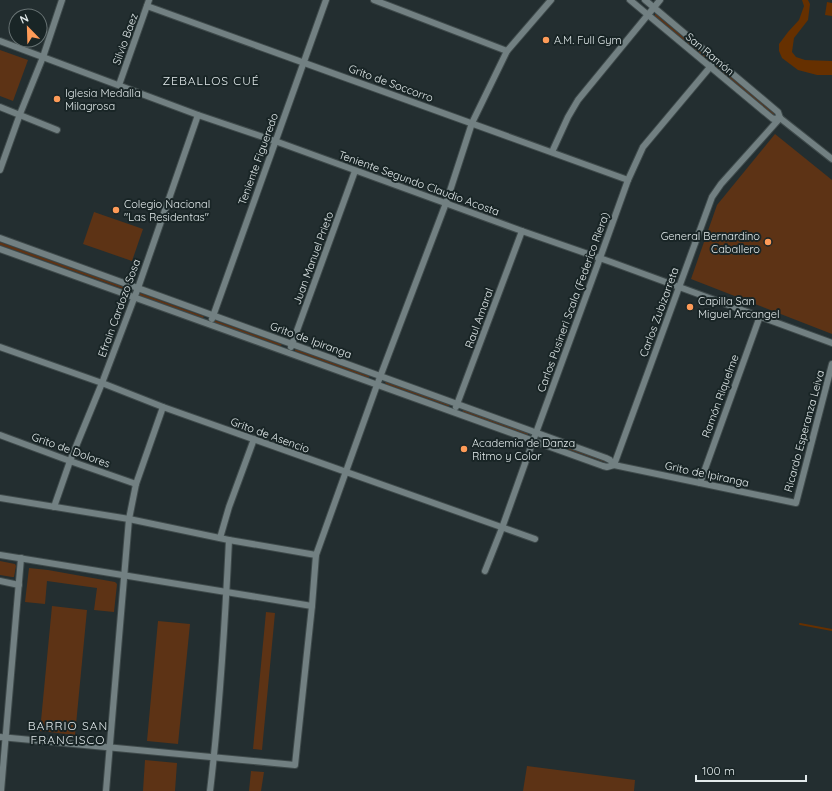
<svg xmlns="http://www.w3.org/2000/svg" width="832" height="791" font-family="Quicksand,sans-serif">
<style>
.green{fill:#5d3315}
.water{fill:#663000}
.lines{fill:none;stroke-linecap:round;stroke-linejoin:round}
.stream{stroke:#663000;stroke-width:2}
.street-casing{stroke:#3f4a4b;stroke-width:8}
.street{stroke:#728082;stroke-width:6}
.poi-dot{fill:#fe9b58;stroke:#192526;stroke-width:1.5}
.labels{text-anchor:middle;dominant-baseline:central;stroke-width:4;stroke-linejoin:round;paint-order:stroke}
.street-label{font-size:11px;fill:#e2eaeb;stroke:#192526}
.poi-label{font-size:11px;fill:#e2eaeb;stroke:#192526;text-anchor:start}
.neighbourhood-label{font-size:12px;letter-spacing:1px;fill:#e2eaeb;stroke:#192526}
</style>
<rect width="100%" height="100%" fill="#232e30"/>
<!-- green -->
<g class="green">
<path d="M655,14h1l52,44 1,1 -2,1 -52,-44z"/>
<path d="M0,50l28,10 -15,41 -13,-5z"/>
<path d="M716,66h2l56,47v2h-1l-57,-48z"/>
<path d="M775,134l57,46v154l-141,-55 26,-74z"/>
<path d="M94,212l49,17 -11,32 -49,-17z"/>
<path d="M0,242l124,45 1,2h-1l-124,-44z"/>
<path d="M139,293h1l63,23 1,1 -1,1 -64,-23z"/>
<path d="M214,320l67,24 1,1 -2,1 -66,-24z"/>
<path d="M296,349l73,27v1l-1,1 -73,-27v-1z"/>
<path d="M385,382h1l63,22v2h-1l-62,-22z"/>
<path d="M464,410l64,23v2l-65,-23 -1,-1z"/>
<path d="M545,439l59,21 1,2 -61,-21v-1z"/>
<path d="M0,561l15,3 1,2 -2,11h-2l-12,-2z"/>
<path d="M29,568l19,2 67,12 2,2 -3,28 -20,-2 3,-22 -50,-7 -2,23 -20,-2z"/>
<path d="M52,606l35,4 -12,125 -35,-4z"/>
<path d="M266,612l9,1 -13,137 -9,-1z"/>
<path d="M158,621l32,3 -12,120 -31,-3z"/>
<path d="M145,760l32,3 -2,28h-32z"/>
<path d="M527,766l108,14 -1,11h-111z"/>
<path d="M251,771l13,1 -3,19h-12z"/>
</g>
<!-- water -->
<g class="water">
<path d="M802,0h6l2,4 -2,16 -14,18 -2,14 4,5 9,3 27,1v14h-15l-19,-5 -16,-12 -3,-7v-7l9,-12 11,-12 5,-14z"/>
<path d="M827,2l5,1v13l-7,-1z"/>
</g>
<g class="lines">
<!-- stream -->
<path class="stream" d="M800,624l32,6"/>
<defs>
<g id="street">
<path d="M374,0l133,51"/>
<path d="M630,0l143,119 7,-1"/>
<path d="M645,0l133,112 2,6 52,41"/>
<path d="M147,6l481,174"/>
<path d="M0,41l198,74 77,26 247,90 89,31 221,81"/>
<path d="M119,85l30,-85"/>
<path d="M0,107l57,23"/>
<path d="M552,152l16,-35 10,-17 82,-100"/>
<path d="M0,170l20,-56 23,-57 19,-57"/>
<path d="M0,238l606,220 4,2 4,5"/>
<path d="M0,249l603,217 4,1 7,-2 182,38 36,-139"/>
<path d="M212,319l114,-319"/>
<path d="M0,347l102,36 61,24 372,132"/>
<path d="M291,347l64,-176"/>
<path d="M456,407l66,-176"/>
<path d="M0,435l70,26 66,23"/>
<path d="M614,465l98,-268 9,-13 59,-66"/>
<path d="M700,483l60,-167"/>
<path d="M0,498l129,21 100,21 87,15"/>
<path d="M54,507l16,-46 32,-78 36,-95 60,-173"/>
<path d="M220,538l9,-31 25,-68"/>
<path d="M0,555l312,51"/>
<path d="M485,571l17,-43 31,-87 67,-183 28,-78 15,-33 73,-87"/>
<path d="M0,581l19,4"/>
<path d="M0,737l295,28 17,-159 4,-51 61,-170 69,-182 26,-80 35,-72 44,-51"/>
<path d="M1,791l20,-233"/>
<path d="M106,791l23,-272 7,-35 27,-77"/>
<path d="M210,791c10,-83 15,-167 19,-251"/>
</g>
</defs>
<!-- street casing -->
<use href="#street" class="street-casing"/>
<!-- street -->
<use href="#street" class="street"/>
</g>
<!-- markers -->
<g class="poi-dot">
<circle cx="546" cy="40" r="4"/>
<circle cx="57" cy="99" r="4"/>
<circle cx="116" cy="210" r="4"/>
<circle cx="768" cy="242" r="4"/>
<circle cx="690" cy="307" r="4"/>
<circle cx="464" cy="449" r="4"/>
</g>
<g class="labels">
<!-- street labels -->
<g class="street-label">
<text transform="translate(125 39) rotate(-70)">Silvio Baez</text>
<text transform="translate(710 54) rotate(40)">San Ramón</text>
<text transform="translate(391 83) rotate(20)">Grito de Soccorro</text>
<text transform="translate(258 159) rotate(-70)">Teniente Figueredo</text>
<text transform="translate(419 183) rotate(20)">Teniente Segundo Claudio Acosta</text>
<text transform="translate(313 258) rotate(-70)">Juan Manuel Prieto</text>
<text transform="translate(573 302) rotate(-70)">Carlos Pusineri Scala (Federico Riera)</text>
<text transform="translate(119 308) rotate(-70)">Efrain Cardozo Sosa</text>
<text transform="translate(659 312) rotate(-70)">Carlos Zubizarreta</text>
<text transform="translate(479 318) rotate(-70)">Raul Amaral</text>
<text transform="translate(311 340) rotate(20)">Grito de Ipiranga</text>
<text transform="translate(720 396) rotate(-70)">Ramón Riquelme</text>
<text transform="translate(804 431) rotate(-75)">Ricardo Esperanza Leiva</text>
<text transform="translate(270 435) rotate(20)">Grito de Asencio</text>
<text transform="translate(71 450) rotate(20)">Grito de Dolores</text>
<text transform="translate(707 474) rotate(12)">Grito de Ipiranga</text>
</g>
<!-- poi labels -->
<g class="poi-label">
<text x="554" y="40">A.M. Full Gym</text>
<text x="65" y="93">Iglesia Medalla<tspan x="65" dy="13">Milagrosa</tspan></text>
<text x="124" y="204">Colegio Nacional<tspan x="124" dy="13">"Las Residentas"</tspan></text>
<text x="760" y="236" text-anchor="end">General Bernardino<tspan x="760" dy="13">Caballero</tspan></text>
<text x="698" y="301">Capilla San<tspan x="698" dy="13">Miguel Arcangel</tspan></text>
<text x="472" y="443">Academia de Danza<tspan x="472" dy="13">Ritmo y Color</tspan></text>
</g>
<!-- neighbourhood labels -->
<g class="neighbourhood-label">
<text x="211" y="80">ZEBALLOS CUÉ</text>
<text x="68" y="725">BARRIO SAN<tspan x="68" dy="14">FRANCISCO</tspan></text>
</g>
</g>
<!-- north arrow -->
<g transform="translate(28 28) rotate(337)"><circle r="19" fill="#192526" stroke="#697475"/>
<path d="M0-3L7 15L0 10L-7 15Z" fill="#fe9b58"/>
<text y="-6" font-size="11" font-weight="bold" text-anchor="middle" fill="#e2eaeb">N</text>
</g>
<!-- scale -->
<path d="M696 775v6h110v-6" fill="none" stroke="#e2eaeb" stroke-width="2"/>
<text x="702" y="775" font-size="12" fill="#e2eaeb" stroke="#192526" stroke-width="3" paint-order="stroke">100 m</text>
</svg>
